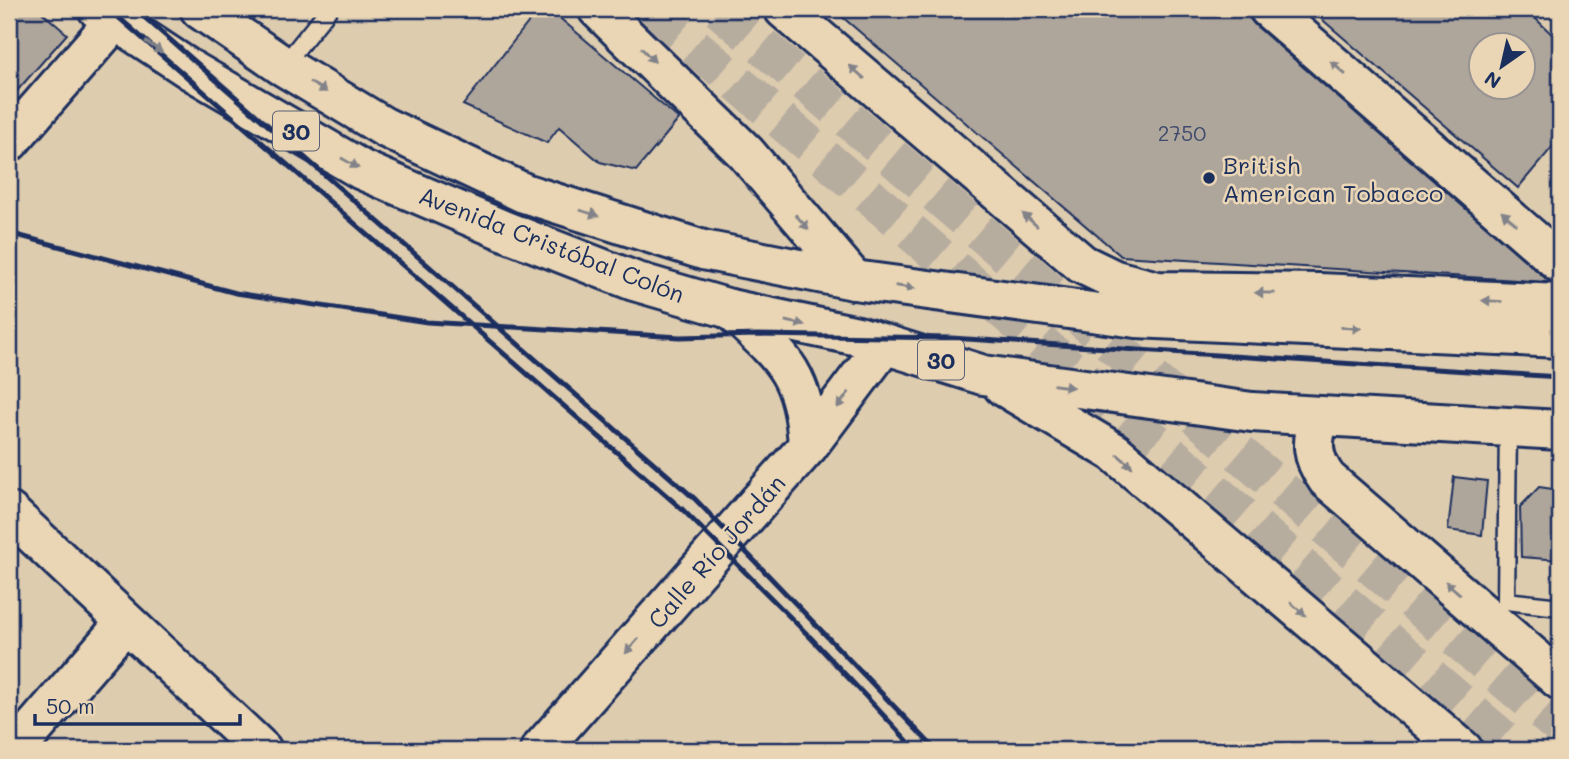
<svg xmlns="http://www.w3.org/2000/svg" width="1569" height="759" font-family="Mali,sans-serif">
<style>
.building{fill:#aea59b;stroke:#1b2f5e;stroke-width:2;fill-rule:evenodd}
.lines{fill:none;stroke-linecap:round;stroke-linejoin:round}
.primary-tunnel{stroke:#b7ad9f;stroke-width:38;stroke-dasharray:38 19;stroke-linecap:butt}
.lane-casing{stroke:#1b2f5e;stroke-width:21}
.secondary-casing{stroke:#1b2f5e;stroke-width:44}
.primary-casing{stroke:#1b2f5e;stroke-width:44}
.lane{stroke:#ead6b4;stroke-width:16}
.secondary{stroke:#ead6b4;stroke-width:38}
.primary{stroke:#ead6b4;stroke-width:38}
.rail{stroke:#1b2f5e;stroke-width:5}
.oneway{fill:#828289}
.poi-dot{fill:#1b2f5e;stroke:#ead6b4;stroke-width:2.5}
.labels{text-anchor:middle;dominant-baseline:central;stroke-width:5;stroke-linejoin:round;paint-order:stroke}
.number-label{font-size:21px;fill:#404c6d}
.shield{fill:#ead6b4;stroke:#596178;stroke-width:2}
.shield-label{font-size:23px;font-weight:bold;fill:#1b2f5e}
.poi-label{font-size:24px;fill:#1b2f5e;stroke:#ead6b4;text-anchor:start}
.street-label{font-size:24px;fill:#1b2f5e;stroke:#ead6b4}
</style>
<rect width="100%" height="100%" fill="#deccaf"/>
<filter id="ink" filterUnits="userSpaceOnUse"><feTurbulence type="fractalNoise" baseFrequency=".0143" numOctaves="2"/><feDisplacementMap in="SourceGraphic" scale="14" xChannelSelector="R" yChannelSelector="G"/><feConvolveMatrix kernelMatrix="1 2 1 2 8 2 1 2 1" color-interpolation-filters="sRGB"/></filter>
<g filter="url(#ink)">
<!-- building -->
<g class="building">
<path d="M9,9h29l29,25 -58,66z"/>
<path d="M539,9h10l130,110 -43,52 -36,-9 -41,-35 -12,16 -84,-38z"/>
<path d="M833,9h409l13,16 295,257 -429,-26z"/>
<path d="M1310,9h235l-9,10 24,23v96l-42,50zM1481,46h42v42h-42z"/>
<path d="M1454,477l33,4 -5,54 -34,-5z"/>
<path d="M1539,487l21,3v70l-39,-3 -1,-50z"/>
</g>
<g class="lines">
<!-- primary-tunnel -->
<g class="primary-tunnel">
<path d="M651,9l865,741"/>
<path d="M719,9l841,718"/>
</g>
<defs>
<g id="lane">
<path d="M283,66l46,-57"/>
<path d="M1508,427l-2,174 54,6"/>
</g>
<g id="secondary">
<path d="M1269,9l291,254"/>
<path d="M9,142l116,-133"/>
<path d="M9,512l253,238"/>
<path d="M15,750l110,-127"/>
<path d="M540,750l268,-304 76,-101"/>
</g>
<g id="primary">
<path d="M98,9l91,60 173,101 143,61 129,50 96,28 128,27 125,39 269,37 308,18"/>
<path d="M200,9l83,57 101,61 140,66 179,57 151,30 282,38 424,20"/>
<path d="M598,9l148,144 108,127"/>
<path d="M784,9l298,255 33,16 42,11 162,2 241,11"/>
<path d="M730,309c52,48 74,63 78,137"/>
<path d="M1003,386l111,66 349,298"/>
<path d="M1320,416c-9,25 -9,41 7,63l233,201"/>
</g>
</defs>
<!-- lane casing -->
<use href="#lane" class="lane-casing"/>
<!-- secondary casing -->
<use href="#secondary" class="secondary-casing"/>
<!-- primary casing -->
<use href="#primary" class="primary-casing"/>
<!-- lane -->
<use href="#lane" class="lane"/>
<!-- secondary -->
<use href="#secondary" class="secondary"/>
<!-- primary -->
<use href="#primary" class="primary"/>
<!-- rail -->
<g class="rail">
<path d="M109,9l574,501 128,128 105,112"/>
<path d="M135,9l560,490 241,251"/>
<path d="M9,233l227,60 191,29 253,15 78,-2 193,3 609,39"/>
</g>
</g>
<!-- one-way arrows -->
<defs><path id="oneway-solid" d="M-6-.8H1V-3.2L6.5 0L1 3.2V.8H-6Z" transform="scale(1.75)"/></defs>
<g class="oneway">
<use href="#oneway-solid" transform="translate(154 47) rotate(33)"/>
<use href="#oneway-solid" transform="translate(648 55) rotate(45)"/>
<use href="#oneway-solid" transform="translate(1338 68) rotate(-139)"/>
<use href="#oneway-solid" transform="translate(857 72) rotate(-139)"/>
<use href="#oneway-solid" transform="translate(318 87) rotate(31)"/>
<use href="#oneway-solid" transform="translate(350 163) rotate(30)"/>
<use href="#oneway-solid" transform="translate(589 213) rotate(18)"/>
<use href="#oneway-solid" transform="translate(1509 218) rotate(-139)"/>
<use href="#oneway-solid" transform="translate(1030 220) rotate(-139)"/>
<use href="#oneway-solid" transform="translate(802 222) rotate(48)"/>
<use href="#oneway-solid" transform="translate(905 287) rotate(8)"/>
<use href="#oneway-solid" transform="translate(1265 293) rotate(-179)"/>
<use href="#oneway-solid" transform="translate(1492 301) rotate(-177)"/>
<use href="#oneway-solid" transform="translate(795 323) rotate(12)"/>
<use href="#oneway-solid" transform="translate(1351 328) rotate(3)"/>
<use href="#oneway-solid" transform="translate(1063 386) rotate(8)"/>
<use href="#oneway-solid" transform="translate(843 400) rotate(127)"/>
<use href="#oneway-solid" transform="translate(1125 461) rotate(41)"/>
<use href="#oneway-solid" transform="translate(1453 588) rotate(-139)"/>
<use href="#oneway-solid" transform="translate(1298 609) rotate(41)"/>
<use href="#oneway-solid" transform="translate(632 646) rotate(131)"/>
</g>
</g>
<!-- markers -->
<circle class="poi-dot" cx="1209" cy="178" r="7"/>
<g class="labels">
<!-- number labels -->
<g class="number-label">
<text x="1182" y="132">2750</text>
</g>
<!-- shield labels -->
<g class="shield">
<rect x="273" y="111.5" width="46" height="39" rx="5"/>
<rect x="918" y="340.5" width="46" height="39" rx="5"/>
</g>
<g class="shield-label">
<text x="296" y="131">30</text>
<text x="941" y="360">30</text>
</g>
<!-- poi labels -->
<g class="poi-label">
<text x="1223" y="164">British<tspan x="1223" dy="28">American Tobacco</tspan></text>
</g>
<!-- street labels -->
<g class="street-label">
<text transform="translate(552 244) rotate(21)">Avenida Cristóbal Colón</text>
<text transform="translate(716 551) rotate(-49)">Calle Río Jordán</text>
</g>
</g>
<!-- margin -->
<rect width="1569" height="759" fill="none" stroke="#ead6b4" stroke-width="35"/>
<rect x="18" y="18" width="1534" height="724" fill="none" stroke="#1b2f5e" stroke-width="2.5" filter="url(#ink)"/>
<!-- north arrow -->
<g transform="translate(1502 66) rotate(214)"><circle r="33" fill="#ead6b4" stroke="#979392" stroke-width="2"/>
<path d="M0-5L12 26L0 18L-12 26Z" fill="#1b2f5e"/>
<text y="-10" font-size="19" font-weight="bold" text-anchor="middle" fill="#1b2f5e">N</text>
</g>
<!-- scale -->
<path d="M35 714v10h205v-10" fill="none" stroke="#1b2f5e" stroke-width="3.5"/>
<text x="46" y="714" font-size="21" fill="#1b2f5e" stroke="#ead6b4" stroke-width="5" paint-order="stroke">50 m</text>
</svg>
